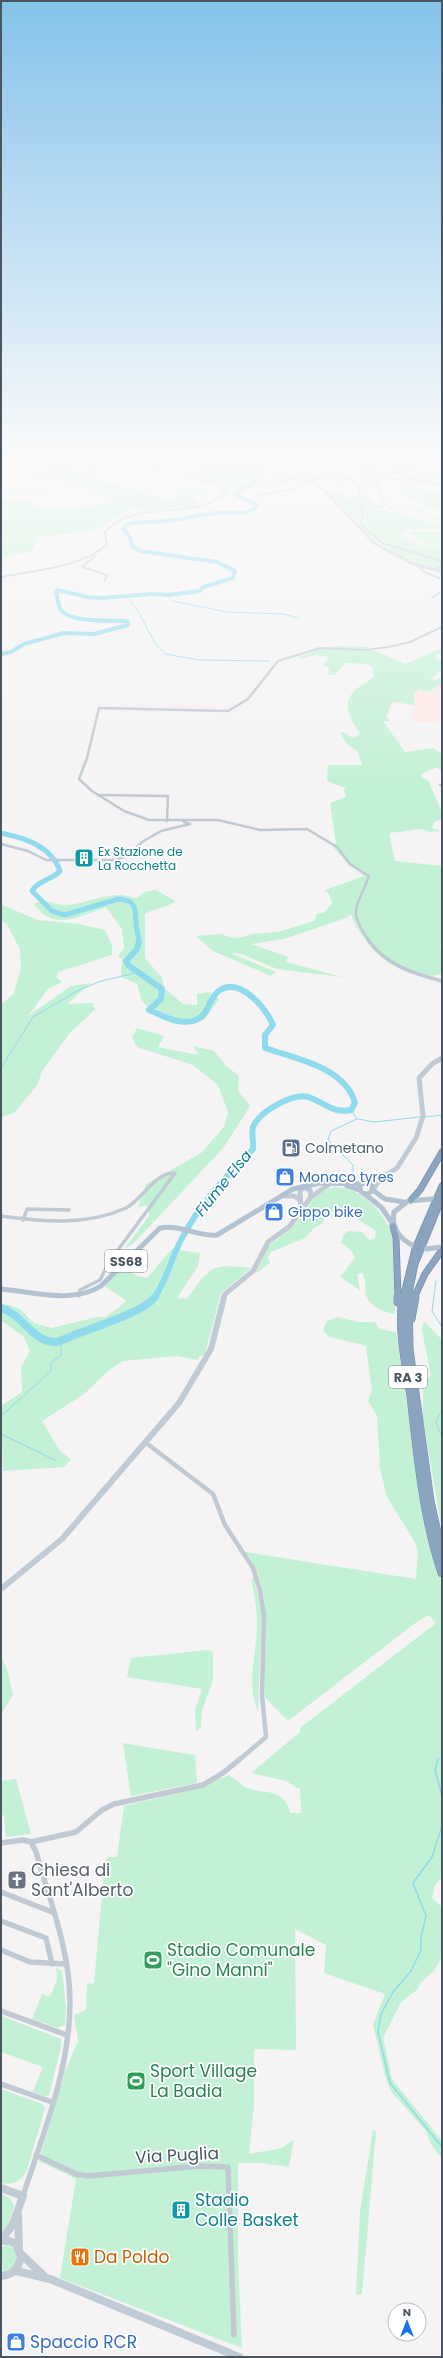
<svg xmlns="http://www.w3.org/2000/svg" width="443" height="2358" font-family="Poppins,sans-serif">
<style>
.medical{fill:#fce8e6}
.green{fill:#c3f1d5}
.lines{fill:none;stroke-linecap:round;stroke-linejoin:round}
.stream-far1{stroke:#90daee;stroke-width:1}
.stream{stroke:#90daee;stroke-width:1.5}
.river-far3{stroke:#90daee;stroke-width:4}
.river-far2{stroke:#90daee;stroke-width:5}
.river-far1{stroke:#90daee;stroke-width:6}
.river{stroke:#90daee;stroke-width:8}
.street-tunnel{stroke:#caccce;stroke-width:2;stroke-dasharray:2 1;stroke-linecap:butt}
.highway-far1-casing{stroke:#7690ad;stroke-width:7}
.highway-casing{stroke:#7690ad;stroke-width:9}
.street-far4{stroke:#c1cad2;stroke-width:2}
.street-far3{stroke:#c1cad2;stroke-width:2.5}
.street-far2{stroke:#c1cad2;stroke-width:3.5}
.street-far1{stroke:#c1cad2;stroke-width:4.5}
.street{stroke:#c1cad2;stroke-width:5.5}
.secondary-far3{stroke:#c1cbd6;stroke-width:3}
.secondary-far2{stroke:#c1cbd6;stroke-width:5}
.secondary-far1{stroke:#c1cbd6;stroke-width:6}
.secondary{stroke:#c1cbd6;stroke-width:8}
.primary{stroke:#b3c2d1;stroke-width:5}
.highway-far1{stroke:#8ba5c1;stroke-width:5.5}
.highway{stroke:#8ba5c1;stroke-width:8}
.rail{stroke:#b5b8bd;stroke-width:1}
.labels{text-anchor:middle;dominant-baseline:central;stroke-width:3.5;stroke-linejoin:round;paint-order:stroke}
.far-culture-label{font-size:12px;fill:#0d838f;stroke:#fff;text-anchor:start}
.shield{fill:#fff;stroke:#808990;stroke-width:1}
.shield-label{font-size:13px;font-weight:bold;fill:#4a5661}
.service-label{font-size:14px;fill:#4e5e75;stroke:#fff;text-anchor:start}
.shop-label{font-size:14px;fill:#366cbe;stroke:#fff;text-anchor:start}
.water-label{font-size:15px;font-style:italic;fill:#0c7c9b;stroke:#fff}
.near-worship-label{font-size:17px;fill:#5b616d;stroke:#fff;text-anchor:start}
.near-leisure-label{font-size:17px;fill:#27864d;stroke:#fff;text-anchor:start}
.near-street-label{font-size:17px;fill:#4a5661;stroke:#fff}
.near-culture-label{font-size:17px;fill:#0d838f;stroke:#fff;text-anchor:start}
.near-food-label{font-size:17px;fill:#c56008;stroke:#fff;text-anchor:start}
.near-shop-label{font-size:17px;fill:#366cbe;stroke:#fff;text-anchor:start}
</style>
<rect width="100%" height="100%" fill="#f5f3f3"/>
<!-- medical -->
<path class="medical" d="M442,683v40l-31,-2 4,-20 -1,-7 5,-5 10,3z"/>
<!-- green -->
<g class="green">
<path d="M19,455h37l23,17 18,5 -3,3c7,3 12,2 18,3 25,6 43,19 69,15l-5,-5h5l-4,-4c12,-2 26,-3 35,4l-22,3 8,7 -5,3 -52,5 -5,-5 -5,1 -25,17 -19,8 -48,4 -8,17c-13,-2 -18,4 -30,4v-59l8,3h21l4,6 36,2 41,-6 5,-4 -53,-18z"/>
<path d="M239,466l20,1 6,3c-9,10 -23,24 -37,23l-6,-8 -28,-8 2,-3z"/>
<path d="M403,485l39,10v16l-12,-3 -7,3 4,3 15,5v2l-20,-7 -8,-5 16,-2 -32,-15z"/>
<path d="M326,490l7,3 7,-1 7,6 10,-2 4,25 -5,1z"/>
<path d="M360,496l19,13 13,4 4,-2 -12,-6 -2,-9c6,16 43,29 60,26v7h-35l-6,4c4,6 16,13 24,14l-23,-14 20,11 20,2 -7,2h7v23c-35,-10 -59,-20 -84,-47l7,-2z"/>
<path d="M410,531l32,1v12l-16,-1 -17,-10z"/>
<path d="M338,646l28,1 39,17 37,-16v5l-6,2 -1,3 7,3v8l-11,10 5,1 6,-4v7l-13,9 -10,-3 -5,5v11l-22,-3 -6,15 4,4h-7l22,31 29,-4 8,7v16l-5,-4 -16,7 1,4 6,2 14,33v6l-8,3 -2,6 10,3 -13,1 -7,-3 -33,4 6,28 47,5v78l-4,2 4,1v27c-39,10 -78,-24 -91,-60l-5,4 -62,21 -33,5 37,13 -2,5 56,15 -65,-8 -35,-15 -9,-1 -1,1 44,18 -5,4 -58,-25 -17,-15 24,-2 14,4 9,-1 9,-3 26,-2 36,-11 3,-7 8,-2 7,-9 -3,-9 -4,-4 39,-14 -15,-11 -16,-18 3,-4 -6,-40 16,-6 -2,-7 2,-2 -19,-7 1,-16h34l-4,-13 -11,-8 -7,-11 3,-1 10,6 7,-4c-10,-16 -21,-33 -1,-47 5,-4 11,-6 15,-11l-2,-10 -5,-2 -22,-1 -10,12h-8l3,-7 -7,-2 6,-9 -14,-2 -15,4 -3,-1 22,-9z"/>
<path d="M156,890l19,11c-7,7 -21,7 -30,13v44l17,20 2,10 19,16 14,1v-11l13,-2 9,7 -14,20 -18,6 -39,-18 -6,-6 -5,-17 -16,-7 1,-17 -4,-5 6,-6 -2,-20 -16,-22c-27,9 -51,26 -72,-3 13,-6 15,0 29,1 20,0 39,-11 59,-10 5,0 9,3 15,3l7,-6z"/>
<path d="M1,899l1,6 36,15 41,4 26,6 7,15v10l-54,17 -2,5 6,5 -14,7 -20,27 43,-30 20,-3 -24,21 25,-1 3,6 -27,26 -27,38 -3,11 -24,29 -13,4v-113l12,-9 8,-26 -1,-20 -14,-26 -5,-3z"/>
<path d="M137,1028l27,8 -6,11 40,8 -5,-9 21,5 12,15 13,10 -1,15 12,15 -26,41 -91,97 -8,4 24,-32v-10l-11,1 8,-23 55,-31 23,-26 4,-15 -10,-27 -25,-20 -56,-18 -5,-10z"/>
<path d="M335,1187c28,1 47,24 57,46l3,81c-11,-2 -25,-7 -29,-19 -2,-10 2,-11 -4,-22l-5,1 3,16 -20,-13 15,-19 -4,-8 -10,-7 3,-9 4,-3 14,1 8,8 5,-2 1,-7 -32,-21 -13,2 -5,4 -4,8 -8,4 -9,10 -34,14 -3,5 2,6 -15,11 13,-28 25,-19 22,-30 12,-8z"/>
<path d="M172,1249l28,4 -2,13 -21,32 10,1c23,-32 23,-36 64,-31l-30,25 -16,61 -6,3 -1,3 -22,-4 -53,5 -14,9 -25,24 -42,27 18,30 11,8 -7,8 -61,4 -2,-65 21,-14 -1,-25 9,-16 -6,-14 -23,-17v-16l9,1 10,4 14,14 18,5 45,-11h9l21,-16 -23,-15 19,-19 14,9 10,2z"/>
<path d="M338,1317l20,5h17l4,7 17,3 29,195 17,56v294l-7,8 -3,13 10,9v49l-8,15 -14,12 -2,6 -17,13 -18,36 9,41 50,62v18l-11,-15 -5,-13 -35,-40 -6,-15 -12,-52 12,-30 -61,-21 2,-28 -31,-16 1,121 -42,-1v56l-5,49 33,-6 12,-9 -5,28 -27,-4h-24v96l4,89 -182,-70 16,-99 -37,-18 26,-89 13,-31 -4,-26 12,-5 1,-26 7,-1 10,-109 -4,-4 8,-13h9l7,-51 72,-17 33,-14c6,4 12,10 18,13 19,7 37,-1 43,25h11l-1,-25h-3l-11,-7 -35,-8 49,-41v-4l136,-105 -7,-8 -11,6 -130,100 -23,-24c-4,-45 12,-108 -20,-145l171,27 2,-25 -2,-10 -29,-47 -7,-29 -3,-52 -9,-15 4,-10 -6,-45c-13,-4 -25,-6 -37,-9l-6,-7 4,-9z"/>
<path d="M424,1321l18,19v192l-19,-115v-35l8,-6 -9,-46z"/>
<path d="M254,1577l8,35 -4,99c-12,-26 -2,-55 -1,-83 0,-17 -2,-32 -6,-49z"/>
<path d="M207,1650l6,2v28l-11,30 -1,17 -5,4 -1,-21 7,-21 -75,-12 4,-19z"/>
<path d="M1,1657l6,12 6,26 -12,19z"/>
<path d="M123,1743l72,12 2,28 -66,13z"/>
<path d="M16,1779l15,55 -25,3 -2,-22h-3v-34z"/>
<path d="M56,1968l6,3 4,36 -1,18 -7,3 -26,-9 10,-25 8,3 7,-17z"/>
<path d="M1,2016l60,23v8l-12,48 -4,1 -12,-4 10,-25 -42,-15z"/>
<path d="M1,2089l41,15 3,4 -18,62c-6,12 -14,15 -26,13z"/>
<path d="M373,2130l3,2 -14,162 -6,1 4,-84z"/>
<path d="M1,2194l9,4 4,8 -6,19 -7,8z"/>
<path d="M8,2245l6,2 4,9 -3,11 -12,5 -2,-25z"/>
</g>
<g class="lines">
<!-- stream-far1 -->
<g class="stream-far1">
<path d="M1,493l42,1"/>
<path d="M124,595c20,16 22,42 41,59l34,6 70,1"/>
<path d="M168,595l4,6 55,11 56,2 15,4"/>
<path d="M1,1068l32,-51 46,-27 22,-9 39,-9"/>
<path d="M351,1110l6,9 -26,12 -3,9 25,25v12"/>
<path d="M425,1117l17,-2"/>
<path d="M358,1119l16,3 46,-5"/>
<path d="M436,1281l-4,30 10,16"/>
<path d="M442,1410l-6,12 6,16"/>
<path d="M1,1416l50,-45v-8l10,-8v-12"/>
<path d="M1,1434l54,26"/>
<path d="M437,1760l5,-4"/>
</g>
<!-- stream -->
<g class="stream">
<path d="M438,1759l-3,11 7,26"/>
<path d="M442,1826l-10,31 -19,26 13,33 -5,21v13l-10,21 -18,21 -12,22 -3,18 12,51 52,64"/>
</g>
<!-- river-far3 -->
<path class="river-far3" d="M1,654l10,-2 13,-8 40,-11 30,1 34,-9v-3l-4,-1c-15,-1 -53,2 -63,-11 -4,-5 -3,-13 -5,-18l2,-2 29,7 15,1 49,-4 17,1 32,-4 3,-4 30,-9 2,-7 -18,-9 -77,-11 -9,-6v-6l-8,-10 7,-6 38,-2 47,-8h30l12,-6v-2l-22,-11 23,-14 9,-11 -40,-9 -2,-5"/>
<!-- river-far2 -->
<path class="river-far2" d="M1,833c24,5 50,13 59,38 -8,9 -22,9 -28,20l20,20 13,4 53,-16c19,1 17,10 18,24 0,7 3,12 3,19"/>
<!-- river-far1 -->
<path class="river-far1" d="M139,941l-2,8 -11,12 2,4 34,24 -1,10 -12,11c14,6 31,16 47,10 14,-5 12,-23 24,-30 21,-13 46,19 53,35l-8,10v13c31,11 80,19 90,55l-4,7c-18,4 -27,-8 -43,-13 -16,-4 -49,15 -55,30 -2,6 1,16 0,22 -28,28 -54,56 -72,91 -10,19 -14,40 -27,58"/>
<!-- river -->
<path class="river" d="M1,1308c23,7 32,36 57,34 23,-12 84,-27 97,-45"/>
<!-- street-tunnel -->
<g class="street-tunnel">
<path d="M347,459h6"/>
<path d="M340,462h2"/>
<path d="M345,462l2,1"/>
<path d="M349,468l5,-1"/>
</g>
<defs>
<g id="highway-far1">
<path d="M411,1200l9,-10 22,-38"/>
<path d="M393,1226l3,11 2,61"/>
<path d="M403,1298l12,-49 27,-63"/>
<path d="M408,1298l7,-34 27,-66"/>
<path d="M414,1298l11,-24 17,-24"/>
</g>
<g id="highway">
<path d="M398,1297v5"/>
<path d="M403,1297c-5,33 3,67 8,100 7,59 12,119 31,176"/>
<path d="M408,1297l1,52 21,152 12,54"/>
<path d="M411,1319l4,-22"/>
</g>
</defs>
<!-- highway-far1 casing -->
<use href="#highway-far1" class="highway-far1-casing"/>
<!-- highway casing -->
<use href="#highway" class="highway-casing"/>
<!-- street-far4 -->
<g class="street-far4">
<path d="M75,455l18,15 29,-6 18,-9"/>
<path d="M100,455l92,10"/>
<path d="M251,455l3,6"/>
<path d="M318,455l21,20 16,6"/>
<path d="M340,455l4,6"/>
<path d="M352,455l7,13 13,6"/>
<path d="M360,455l12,17 9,3"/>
<path d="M365,455l13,16 9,4"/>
<path d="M370,455l5,7"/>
<path d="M168,458l9,-3"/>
<path d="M356,459h7"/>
<path d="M331,460l16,-1"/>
<path d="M90,461l20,-3"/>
<path d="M323,461l32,5"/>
<path d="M129,462l63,12"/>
<path d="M371,462l20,1"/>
<path d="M419,462l3,-1 -14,1 5,5 29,8"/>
<path d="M386,464l9,9h5"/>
<path d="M392,464l18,-1"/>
<path d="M123,465l42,7"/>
<path d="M1,466l15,3 12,-1 8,7 20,2"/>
<path d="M89,467l33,-8"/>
<path d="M357,467l11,-2"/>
<path d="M374,467l7,-1"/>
<path d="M303,471l23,-5"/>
<path d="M361,471l-1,4 52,6"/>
<path d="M192,474l29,-7"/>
<path d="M272,476l39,5"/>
<path d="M333,477l5,7"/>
<path d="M313,479l26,-4"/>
<path d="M268,488l24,-10"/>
<path d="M358,493l19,14h6l-3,-18 -6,-5 13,-9"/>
<path d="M259,496l32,-7 23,-8"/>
<path d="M360,523l22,20 60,18"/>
<path d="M360,523l3,-3 -5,-33 16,-11"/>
<path d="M95,556l-13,11 25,8 -2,5"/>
<path d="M417,565l9,8 16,6"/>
<path d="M435,569l7,-2"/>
<path d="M1,577c35,-7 78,-9 106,-32l-2,-13c25,-26 59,-18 91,-25 11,-2 21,-9 31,-14l-7,-8 -29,-8 1,-3"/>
<path d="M432,598l10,-7"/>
<path d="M273,667l5,-6 42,-13 45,2 23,-3 22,-5 32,-15"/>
</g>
<!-- street-far3 -->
<g class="street-far3">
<path d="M274,666l-26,33 -20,12 -129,-3 -12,50 -8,21 13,12 32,20 25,9h69l42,10 47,-1 30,18 13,17 19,12c-11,31 -23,33 1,66"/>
<path d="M440,785l2,1"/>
<path d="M98,795l70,1 -1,25"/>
<path d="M1,844l27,7 18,9h70l13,-5 13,-13 19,-11 29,-7 -6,-2"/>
</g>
<!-- street-far2 -->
<g class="street-far2">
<path d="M369,941c17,24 46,33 73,40"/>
<path d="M1,1216c42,6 85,10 125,-8 16,-8 29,-36 49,-35l-66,89 -9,18 -20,10 -1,6"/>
<path d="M23,1220l4,-11 42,1"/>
</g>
<!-- street-far1 -->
<path class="street-far1" d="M145,1442l68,52 12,31 28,43 7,22 4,26 -2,79 4,42 -27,23"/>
<!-- street -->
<g class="street">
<path d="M31,1842l45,-10 26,-22 12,-6 89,-19 20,-12 17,-14"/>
<path d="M1,1843l22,-3 8,2"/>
<path d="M1,1892l51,20"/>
<path d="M1,1921l45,17 6,26"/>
<path d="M1,1950l29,12 35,2"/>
<path d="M1,2011l66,24"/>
<path d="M1,2084l51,18"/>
<path d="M36,2155l40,19 12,2 111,-10 29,1 6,168"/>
<path d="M23,2196c20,-62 47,-127 47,-194 0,-51 -20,-101 -34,-150l-5,-10"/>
</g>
<!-- secondary-far3 -->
<g class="secondary-far3">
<path d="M158,455l37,10 19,1"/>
<path d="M219,455l4,10"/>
<path d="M383,455c22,25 27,25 59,30"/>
<path d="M283,458l21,14 21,19 49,52 37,20 31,9"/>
<path d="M393,465l49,14"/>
<path d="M211,466l11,1 84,-12"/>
</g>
<!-- secondary-far2 -->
<g class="secondary-far2">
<path d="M366,1183l15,-5 16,-10 19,-30 7,-22 -4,-38 13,-14 10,-6"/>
<path d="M303,1187l7,3 1,7"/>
<path d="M374,1188l7,-10"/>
<path d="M286,1196h8l6,4"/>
<path d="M301,1209l-1,-17 3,-5"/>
<path d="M224,1298l1,-4 28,-23 15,-29 22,-16 21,-29 17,-12"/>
</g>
<!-- secondary-far1 -->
<path class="secondary-far1" d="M1,1589l61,-50 117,-136 32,-54 13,-52"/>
<!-- secondary -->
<g class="secondary">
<path d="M1,2188l22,8 -10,28 -12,17"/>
<path d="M18,2215l1,32"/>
<path d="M1,2241h9l6,3 5,13c-3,12 -8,18 -20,19"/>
<path d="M21,2254l23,22"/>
<path d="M16,2271l34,8 189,78"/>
</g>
<!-- primary -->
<g class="primary">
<circle cx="366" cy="1188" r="6"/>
<path d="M347,1186l12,4"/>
<path d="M374,1191l11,8 19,3"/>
<path d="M365,1194l17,14 10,15"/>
<path d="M414,1246c-14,-7 -23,-17 -20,-34l14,-11 25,-2"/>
<path d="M426,1249l16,-2"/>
<path d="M1,1289c32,3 72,15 100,-3l59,-58c20,-4 37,9 57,7l76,-46 27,-6 42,1"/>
</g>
<!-- highway-far1 -->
<use href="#highway-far1" class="highway-far1"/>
<!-- highway -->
<use href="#highway" class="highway"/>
<!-- rail -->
<path class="rail" d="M422,455l20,6"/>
</g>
<!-- sky -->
<linearGradient id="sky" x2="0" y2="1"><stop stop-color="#85c3ea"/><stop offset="0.58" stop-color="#fafafa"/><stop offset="1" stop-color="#fafafa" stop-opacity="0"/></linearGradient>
<rect width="443" height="785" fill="url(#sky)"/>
<!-- icons -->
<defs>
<symbol id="building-square" viewBox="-11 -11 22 22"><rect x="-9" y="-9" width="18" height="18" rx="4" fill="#0f9aa8" stroke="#fff"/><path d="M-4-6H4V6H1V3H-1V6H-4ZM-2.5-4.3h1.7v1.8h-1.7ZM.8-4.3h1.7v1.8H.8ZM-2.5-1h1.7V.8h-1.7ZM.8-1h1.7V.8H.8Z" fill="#fff"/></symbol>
<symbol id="fuel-square" viewBox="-11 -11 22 22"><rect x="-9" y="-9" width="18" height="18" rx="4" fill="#5c6f8a" stroke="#fff"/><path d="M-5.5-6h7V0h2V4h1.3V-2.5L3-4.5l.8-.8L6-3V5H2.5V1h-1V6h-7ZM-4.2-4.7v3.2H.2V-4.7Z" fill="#fff"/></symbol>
<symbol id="shop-square" viewBox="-11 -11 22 22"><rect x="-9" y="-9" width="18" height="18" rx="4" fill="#3f7fe0" stroke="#fff"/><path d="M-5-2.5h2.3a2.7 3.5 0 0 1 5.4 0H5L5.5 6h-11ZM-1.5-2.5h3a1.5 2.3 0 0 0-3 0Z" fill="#fff"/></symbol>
<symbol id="church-square" viewBox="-11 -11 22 22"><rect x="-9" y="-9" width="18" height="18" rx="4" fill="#6b7280" stroke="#fff"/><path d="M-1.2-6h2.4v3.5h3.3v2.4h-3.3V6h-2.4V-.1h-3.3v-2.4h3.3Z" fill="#fff"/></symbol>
<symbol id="stadium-square" viewBox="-11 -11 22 22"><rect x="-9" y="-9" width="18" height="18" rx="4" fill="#2e9e5b" stroke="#fff"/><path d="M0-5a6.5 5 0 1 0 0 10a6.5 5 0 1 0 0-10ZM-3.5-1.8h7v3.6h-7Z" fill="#fff"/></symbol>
<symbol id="restaurant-square" viewBox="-11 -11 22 22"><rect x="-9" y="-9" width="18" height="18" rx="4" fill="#e8710a" stroke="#fff"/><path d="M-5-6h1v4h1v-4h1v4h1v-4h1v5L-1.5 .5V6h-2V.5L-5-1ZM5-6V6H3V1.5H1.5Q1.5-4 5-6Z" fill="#fff"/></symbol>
</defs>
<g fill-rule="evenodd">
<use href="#building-square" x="73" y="847" width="22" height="22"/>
<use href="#fuel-square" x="280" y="1137" width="22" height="22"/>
<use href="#shop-square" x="274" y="1166" width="22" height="22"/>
<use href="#shop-square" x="263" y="1201" width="22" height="22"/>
<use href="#church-square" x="6" y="1869" width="22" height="22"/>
<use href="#stadium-square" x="142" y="1949" width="22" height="22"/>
<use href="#stadium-square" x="125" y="2070" width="22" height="22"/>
<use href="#building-square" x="170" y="2199" width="22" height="22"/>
<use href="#restaurant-square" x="69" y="2246" width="22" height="22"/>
<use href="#shop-square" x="5" y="2331" width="22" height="22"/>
</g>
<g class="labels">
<!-- far-culture labels -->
<g class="far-culture-label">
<text x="98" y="851">Ex Stazione de<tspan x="98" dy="14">La Rocchetta</tspan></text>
</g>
<!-- shield labels -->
<g class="shield">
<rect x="105" y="1250" width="42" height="22" rx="3"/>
<rect x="389" y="1366" width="38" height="22" rx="3"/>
</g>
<g class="shield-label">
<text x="126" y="1261">SS68</text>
<text x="408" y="1377">RA 3</text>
</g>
<!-- service labels -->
<g class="service-label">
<text x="305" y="1148">Colmetano</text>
</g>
<!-- shop labels -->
<g class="shop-label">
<text x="299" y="1177">Monaco tyres</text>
<text x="288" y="1212">Gippo bike</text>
</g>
<!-- water labels -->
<g class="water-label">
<text transform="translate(223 1183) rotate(-51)">Fiume Elsa</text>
</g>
<!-- near-worship labels -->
<g class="near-worship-label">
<text x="31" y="1870">Chiesa di<tspan x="31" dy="20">Sant'Alberto</tspan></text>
</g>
<!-- near-leisure labels -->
<g class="near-leisure-label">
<text x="167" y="1950">Stadio Comunale<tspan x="167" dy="20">"Gino Manni"</tspan></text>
<text x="150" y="2071">Sport Village<tspan x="150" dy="20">La Badia</tspan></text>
</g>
<!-- near-street labels -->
<g class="near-street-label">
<text transform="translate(177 2155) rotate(-3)">Via Puglia</text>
</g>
<!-- near-culture labels -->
<g class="near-culture-label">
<text x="195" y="2200">Stadio<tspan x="195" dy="20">Colle Basket</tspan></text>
</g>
<!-- near-food labels -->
<g class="near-food-label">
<text x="94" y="2257">Da Poldo</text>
</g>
<!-- near-shop labels -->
<g class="near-shop-label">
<text x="30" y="2342">Spaccio RCR</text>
</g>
</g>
<!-- border -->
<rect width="443" height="2358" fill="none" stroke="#4a5661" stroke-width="4"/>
<!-- north arrow -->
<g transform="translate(407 2322)"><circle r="19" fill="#ffffff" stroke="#b7bbc0"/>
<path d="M0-3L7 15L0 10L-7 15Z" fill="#1a73e8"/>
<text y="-6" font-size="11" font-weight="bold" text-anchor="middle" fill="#4a5661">N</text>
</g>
</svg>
